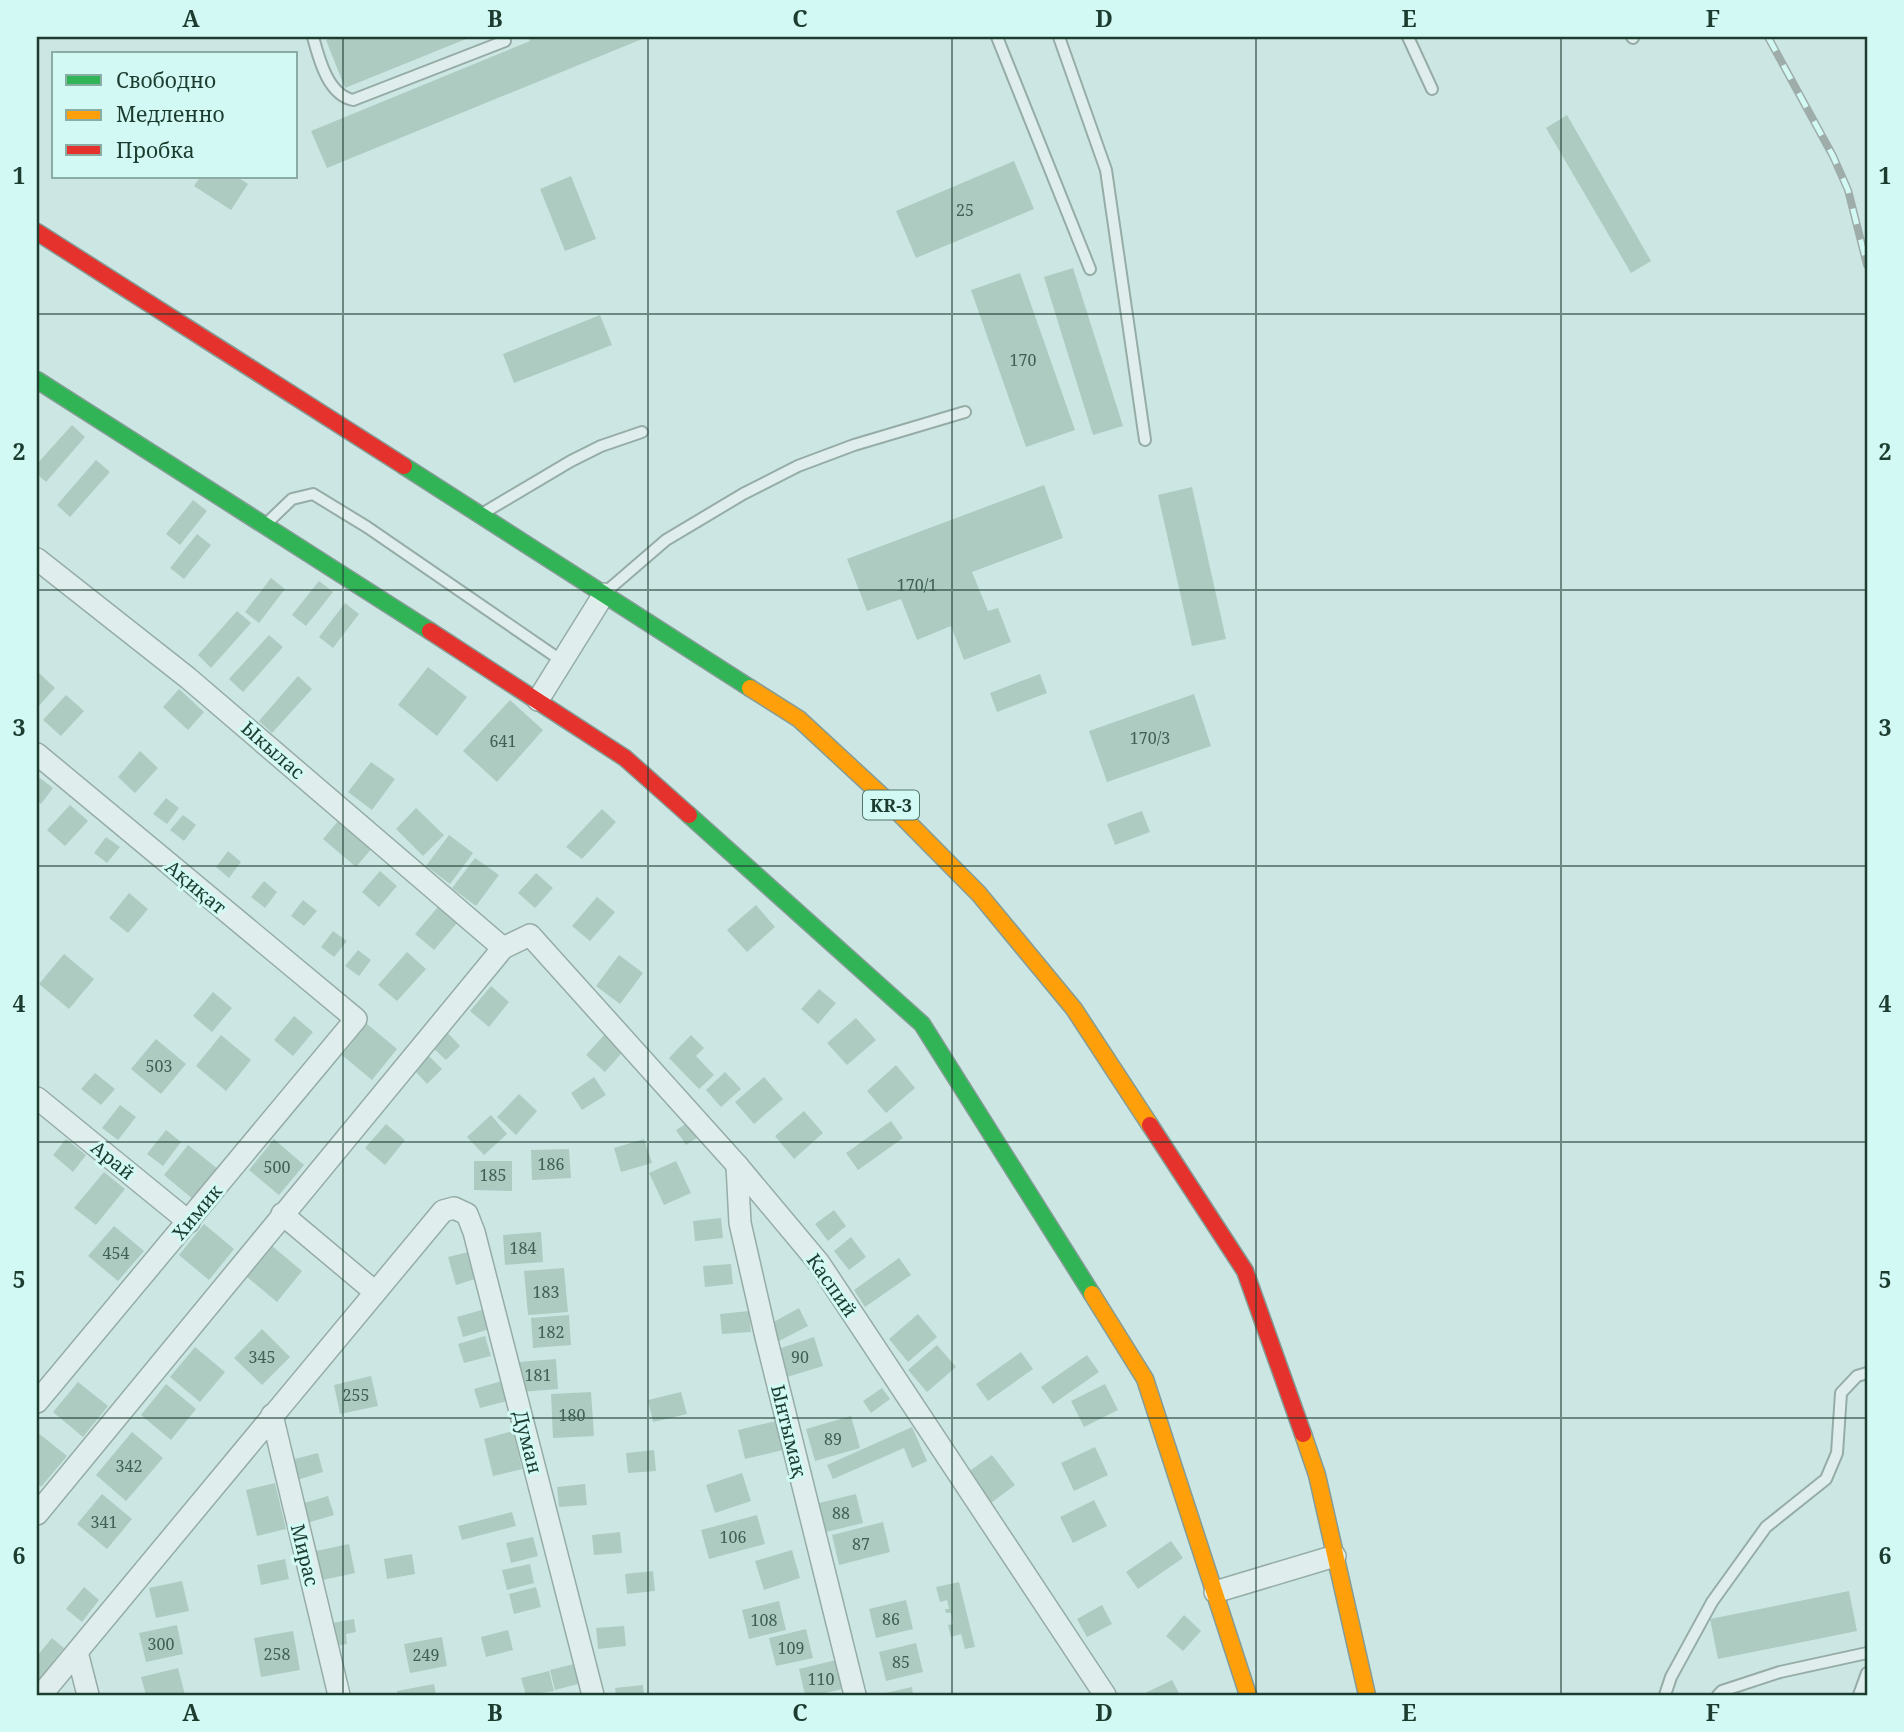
<svg xmlns="http://www.w3.org/2000/svg" width="1904" height="1732" font-family="'Noto Serif',serif">
<style>
.building{fill:#adcbc1}
.lines{fill:none;stroke-linecap:round;stroke-linejoin:round}
.lane-casing{stroke:#96aca7;stroke-width:14}
.street-casing{stroke:#96aca7;stroke-width:24}
.fast-casing{stroke:#859c96;stroke-width:19}
.slow-casing{stroke:#859c96;stroke-width:19}
.jam-casing{stroke:#859c96;stroke-width:19}
.lane{stroke:#dfeeec;stroke-width:10}
.street{stroke:#dfeeec;stroke-width:21}
.fast{stroke:#30b455;stroke-width:16}
.slow{stroke:#ff9f0a;stroke-width:16}
.jam{stroke:#e5322d;stroke-width:16}
.rail-casing{stroke:#9fadaa;stroke-width:8}
.rail{stroke:#d2f9f3;stroke-width:5;stroke-dasharray:16;stroke-linecap:butt}
.grid{fill:none;stroke:#1c3c30;stroke-width:2;stroke-opacity:0.55}
.labels{text-anchor:middle;dominant-baseline:central;stroke-width:6;stroke-linejoin:round;paint-order:stroke}
.number-label{font-size:16px;fill:#406054}
.shield{fill:#d2f9f3;stroke:#53756a;stroke-width:2}
.shield-label{font-size:18px;font-weight:bold;fill:#1c3c30}
.street-label{font-size:19px;fill:#1c3c30;stroke:#d2f9f3}
.neatline{fill:none;stroke:#1c3c30;stroke-width:2.5}
.grid-label{font-size:23px;text-anchor:middle;font-weight:bold;fill:#1c3c30}
</style>
<rect width="100%" height="100%" fill="#cce7e3"/>
<!-- building -->
<g class="building">
<path d="M334,37h137l-126,51 -19,-48z"/>
<path d="M528,37h119l-320,131 -16,-37 219,-90z"/>
<path d="M1567,115l84,146 -20,12 -85,-145z"/>
<path d="M1014,161l20,48 -118,49 -20,-47z"/>
<path d="M571,176l25,63 -31,12 -25,-62z"/>
<path d="M200,177h37l11,7 -17,26 -37,-24z"/>
<path d="M1073,268l50,158 -30,9 -49,-158z"/>
<path d="M1020,273l55,157 -49,17 -55,-157z"/>
<path d="M600,315l12,30 -98,38 -11,-29z"/>
<path d="M72,425l13,12 -39,45 -9,-8v-10z"/>
<path d="M96,460l14,12 -40,45 -13,-12z"/>
<path d="M1044,485l19,53 -91,34 16,39 10,-3 13,34 -47,18 -13,-34 -34,14 -16,-41 -34,12 -20,-52z"/>
<path d="M1192,487l34,152 -34,7 -34,-151z"/>
<path d="M193,500l14,11 -27,34 -14,-11z"/>
<path d="M197,534l14,11 -27,34 -14,-11z"/>
<path d="M271,578l14,11 -26,34 -14,-11z"/>
<path d="M319,581l14,11 -27,34 -14,-11z"/>
<path d="M345,603l14,11 -26,34 -14,-11z"/>
<path d="M237,611l14,12 -40,45 -13,-13z"/>
<path d="M269,635l14,12 -40,45 -14,-13z"/>
<path d="M428,667l39,30 -30,39 -39,-31z"/>
<path d="M37,671l18,17 -18,20z"/>
<path d="M1040,674l7,19 -50,19 -7,-19z"/>
<path d="M298,676l14,13 -40,44 -13,-12z"/>
<path d="M179,689l25,23 -16,18 -25,-23z"/>
<path d="M1194,694l17,52 -104,36 -18,-51z"/>
<path d="M66,695l18,16 -23,25 -18,-16z"/>
<path d="M510,700l33,30 -46,52 -34,-31z"/>
<path d="M140,751l18,17 -23,25 -17,-16z"/>
<path d="M371,762l24,17 -23,31 -24,-18z"/>
<path d="M40,778l13,10 -12,16 -4,-3v-20z"/>
<path d="M166,798l13,10 -12,16 -14,-10z"/>
<path d="M70,805l18,16 -23,25 -18,-16z"/>
<path d="M416,808l28,27 -21,21 -27,-27z"/>
<path d="M602,809l14,13 -34,37 -16,-12z"/>
<path d="M1142,811l8,21 -35,13 -8,-21z"/>
<path d="M183,815l13,10 -12,16 -14,-11z"/>
<path d="M339,820l33,28 -16,19 -33,-28z"/>
<path d="M449,835l24,18 -23,31 -24,-18z"/>
<path d="M106,837l14,10 -13,16 -13,-10z"/>
<path d="M228,851l13,11 -12,16 -13,-11z"/>
<path d="M475,858l24,17 -23,31 -24,-18z"/>
<path d="M380,871l17,15 -18,21 -17,-15z"/>
<path d="M536,873l17,15 -18,20 -17,-15z"/>
<path d="M264,881l13,11 -12,16 -14,-11z"/>
<path d="M129,893l19,16 -20,24 -19,-15z"/>
<path d="M597,897l18,15 -25,29 -18,-15z"/>
<path d="M303,900l14,11 -13,15 -13,-10z"/>
<path d="M443,901l19,16 -28,33 -19,-16z"/>
<path d="M756,905l19,22 -28,25 -20,-22z"/>
<path d="M333,931l14,10 -13,16 -13,-10z"/>
<path d="M358,950l13,10 -12,16 -14,-10z"/>
<path d="M407,952l19,17 -29,32 -19,-16z"/>
<path d="M64,954l30,25 -25,30 -30,-25z"/>
<path d="M619,955l24,18 -23,31 -24,-18z"/>
<path d="M491,986l18,16 -20,25 -19,-16z"/>
<path d="M819,989l17,14 -18,21 -17,-15z"/>
<path d="M213,992l19,16 -20,24 -19,-16z"/>
<path d="M294,1016l19,16 -20,24 -19,-16z"/>
<path d="M856,1018l20,22 -29,25 -20,-22z"/>
<path d="M367,1024l30,25 -25,31 -30,-25z"/>
<path d="M608,1031l18,17 -21,24 -19,-17z"/>
<path d="M448,1033l12,13 -14,14 -13,-12z"/>
<path d="M221,1035l30,25 -25,31 -30,-25z"/>
<path d="M691,1035l13,13 -8,8 18,19 -15,14 -30,-31z"/>
<path d="M156,1039l30,25 -25,30 -30,-25z"/>
<path d="M429,1056l13,13 -15,15 -12,-13z"/>
<path d="M896,1065l19,23 -29,25 -19,-22z"/>
<path d="M725,1072l16,17 -20,18 -15,-17z"/>
<path d="M95,1073l20,16 -14,16 -20,-16z"/>
<path d="M594,1077l12,18 -24,15 -11,-17z"/>
<path d="M764,1077l19,22 -29,25 -19,-22z"/>
<path d="M519,1094l18,17 -21,24 -19,-18z"/>
<path d="M120,1105l16,12 -18,23 -16,-12z"/>
<path d="M804,1111l19,22 -29,26 -19,-23z"/>
<path d="M491,1115l16,19 -23,21 -17,-18z"/>
<path d="M694,1119l9,15 -17,11 -10,-15z"/>
<path d="M891,1121l12,17 -45,32 -12,-17z"/>
<path d="M386,1124l19,16 -20,25 -20,-17z"/>
<path d="M166,1130l15,12 -18,24 -16,-12z"/>
<path d="M66,1139l20,16 -13,17 -20,-17z"/>
<path d="M274,1139l30,26 -25,30 -30,-25z"/>
<path d="M644,1139l8,24 -31,9 -7,-24z"/>
<path d="M188,1145l31,25 -25,30 -30,-25z"/>
<path d="M569,1149l2,29 -39,2 -1,-30z"/>
<path d="M474,1161h38v30l-38,-1z"/>
<path d="M676,1161l15,32 -27,12 -15,-32z"/>
<path d="M104,1172l21,17 -29,36 -22,-17z"/>
<path d="M834,1210l12,16 -18,15 -13,-17z"/>
<path d="M721,1218l2,20 -28,3 -2,-20z"/>
<path d="M204,1224l30,25 -25,31 -30,-25z"/>
<path d="M114,1226l30,25 -26,30 -30,-25z"/>
<path d="M541,1232l2,30 -38,3 -2,-30z"/>
<path d="M851,1237l15,20 -17,13 -15,-19z"/>
<path d="M272,1246l30,25 -25,31 -30,-25z"/>
<path d="M468,1252l7,27 -19,6 -8,-28z"/>
<path d="M899,1258l12,17 -46,32 -11,-17z"/>
<path d="M731,1264l2,20 -28,3 -2,-21z"/>
<path d="M564,1268l4,44 -40,3 -4,-44z"/>
<path d="M799,1308l9,18 -29,15 -9,-17z"/>
<path d="M485,1309l5,20 -27,8 -6,-20z"/>
<path d="M749,1311l2,21 -29,2 -2,-20z"/>
<path d="M918,1314l19,23 -29,25 -19,-23z"/>
<path d="M569,1315l2,30 -38,3 -2,-30z"/>
<path d="M262,1329l28,28 -28,28 -28,-27z"/>
<path d="M485,1336l6,20 -27,7 -6,-19z"/>
<path d="M814,1337l9,29 -36,11 -9,-28z"/>
<path d="M937,1345l19,22 -29,25 -19,-22z"/>
<path d="M195,1347l30,25 -25,30 -30,-25z"/>
<path d="M1021,1352l12,17 -45,32 -12,-17z"/>
<path d="M1087,1355l12,17 -46,32 -12,-17z"/>
<path d="M556,1359l2,30 -38,3 -2,-30z"/>
<path d="M371,1376l7,30 -38,8 -6,-29z"/>
<path d="M502,1381l5,20 -27,7 -6,-19z"/>
<path d="M78,1382l30,24 -25,31 -30,-25z"/>
<path d="M166,1384l30,25 -25,31 -30,-25z"/>
<path d="M1105,1384l13,26 -34,17 -13,-26z"/>
<path d="M882,1388l8,11 -19,14 -8,-12z"/>
<path d="M591,1392l3,44 -41,2 -2,-44z"/>
<path d="M681,1392l6,22 -34,8 -5,-22z"/>
<path d="M851,1416l9,32 -45,13 -9,-32z"/>
<path d="M776,1421l7,29 -38,9 -7,-29z"/>
<path d="M912,1427l15,34 -15,7 -8,-20 -71,31 -6,-14z"/>
<path d="M513,1431l9,38 -29,7 -9,-37z"/>
<path d="M37,1432l30,24 -26,31 -4,-4z"/>
<path d="M132,1432l31,26 -37,43 -30,-26z"/>
<path d="M1095,1447l13,28 -34,16 -13,-28z"/>
<path d="M654,1450l2,21 -28,2 -2,-20z"/>
<path d="M318,1453l5,19 -26,8 -6,-20z"/>
<path d="M992,1455l23,30 -24,18 -23,-31z"/>
<path d="M742,1473l9,28 -36,12 -9,-28z"/>
<path d="M275,1483l11,46 -29,7 -11,-46z"/>
<path d="M585,1484l2,21 -28,2 -2,-20z"/>
<path d="M102,1494l30,25 -25,30 -30,-25z"/>
<path d="M856,1494l7,29 -37,9 -7,-29z"/>
<path d="M328,1496l6,19 -27,8 -6,-19z"/>
<path d="M1094,1500l13,26 -34,17 -13,-26z"/>
<path d="M512,1512l4,14 -54,14 -4,-14z"/>
<path d="M757,1515l8,29 -56,15 -8,-29z"/>
<path d="M883,1522l7,30 -51,13 -7,-30z"/>
<path d="M620,1532l2,21 -28,2 -2,-20z"/>
<path d="M533,1537l5,19 -27,7 -5,-20z"/>
<path d="M1171,1541l12,17 -45,31 -12,-17z"/>
<path d="M349,1544l6,29 -37,8 -7,-29z"/>
<path d="M792,1550l8,28 -36,12 -9,-29z"/>
<path d="M412,1554l3,20 -28,5 -3,-20z"/>
<path d="M285,1559l4,20 -28,6 -4,-20z"/>
<path d="M530,1564l4,19 -27,7 -5,-20z"/>
<path d="M653,1571l2,20 -28,3 -2,-20z"/>
<path d="M182,1581l7,30 -33,7 -7,-30z"/>
<path d="M959,1582l16,65 -10,2 -4,-15 -10,3 -3,-12 5,-1 -2,-11h-5l-1,-4h4l-2,-9 -7,2 -4,-15z"/>
<path d="M84,1587l15,13 -17,22 -16,-13z"/>
<path d="M536,1587l5,20 -27,7 -5,-20z"/>
<path d="M1849,1591l8,40 -139,28 -8,-40z"/>
<path d="M906,1600l7,29 -37,9 -7,-29z"/>
<path d="M779,1601l7,29 -37,9 -7,-29z"/>
<path d="M1102,1605l10,19 -25,13 -10,-18z"/>
<path d="M1184,1615l17,16 -18,20 -17,-15z"/>
<path d="M354,1619l2,13 -10,2 1,10 -11,2 -4,-23z"/>
<path d="M177,1625l6,29 -37,8 -7,-29z"/>
<path d="M624,1626l2,20 -28,3 -2,-21z"/>
<path d="M806,1629l7,29 -37,8 -7,-28z"/>
<path d="M508,1630l5,20 -27,7 -5,-20z"/>
<path d="M293,1631l7,39 -39,7 -7,-39z"/>
<path d="M442,1637l5,29 -37,7 -6,-29z"/>
<path d="M52,1638l12,10 -27,34v-26z"/>
<path d="M916,1643l7,29 -37,9 -7,-29z"/>
<path d="M836,1660l7,29 -26,6h-12l-6,-26z"/>
<path d="M578,1663l4,20 -27,7 -5,-20z"/>
<path d="M178,1668l7,27h-39l-5,-18z"/>
<path d="M549,1671l5,20 -28,4 -5,-17z"/>
<path d="M1172,1680l8,15h-39z"/>
<path d="M434,1684l2,11h-39v-4z"/>
<path d="M643,1685l1,10h-28l-1,-7z"/>
<path d="M912,1687l1,8h-32v-1z"/>
</g>
<g class="lines">
<defs>
<g id="lane">
<path d="M313,37c6,22 15,58 40,63l152,-59 -2,-4"/>
<path d="M997,37l93,232"/>
<path d="M1059,37l47,133 39,270"/>
<path d="M1408,37l24,52"/>
<path d="M1632,37l1,1"/>
<path d="M485,512l86,-51 30,-15 41,-14"/>
<path d="M266,524l26,-25 21,-5 54,33 195,134"/>
<path d="M608,590l58,-50 77,-46 55,-28 56,-21 111,-33"/>
<path d="M1665,1695l6,-18 41,-75 54,-75 60,-48 11,-26 4,-60 16,-17 10,-3"/>
<path d="M1718,1695l4,-4 58,-19 87,-19"/>
<path d="M1859,1695l8,-22"/>
</g>
<g id="street">
<path d="M37,559l151,119 315,270"/>
<path d="M538,700l66,-106"/>
<path d="M37,754l319,265 -319,383"/>
<path d="M37,1098l152,124"/>
<path d="M737,1165l3,58 26,114 89,358"/>
<path d="M282,1214l93,78"/>
<path d="M272,1415l67,280"/>
<path d="M37,1514l466,-566 27,-13 207,230 82,98 286,432"/>
<path d="M1215,1592l120,-36"/>
<path d="M77,1652l11,43"/>
<path d="M41,1695l402,-484 11,-3 13,6 7,18 119,463"/>
</g>
<g id="fast">
<path d="M37,380l393,251"/>
<path d="M404,466l346,222"/>
<path d="M689,815l233,209 170,270"/>
</g>
<g id="slow">
<path d="M750,688l49,31 81,75 99,100 95,115 76,116"/>
<path d="M1092,1294l53,85 103,316"/>
<path d="M1303,1434l14,41 50,220"/>
</g>
<g id="jam">
<path d="M37,232l367,234"/>
<path d="M430,631l195,127 64,57"/>
<path d="M1150,1125l95,146 58,163"/>
</g>
</defs>
<!-- lane casing -->
<use href="#lane" class="lane-casing"/>
<!-- street casing -->
<use href="#street" class="street-casing"/>
<!-- fast casing -->
<use href="#fast" class="fast-casing"/>
<!-- slow casing -->
<use href="#slow" class="slow-casing"/>
<!-- jam casing -->
<use href="#jam" class="jam-casing"/>
<!-- lane -->
<use href="#lane" class="lane"/>
<!-- street -->
<use href="#street" class="street"/>
<!-- fast -->
<use href="#fast" class="fast"/>
<!-- slow -->
<use href="#slow" class="slow"/>
<!-- jam -->
<use href="#jam" class="jam"/>
<defs>
<path id="rail" d="M1768,37l65,119 15,34 19,75"/>
</defs>
<!-- rail casing -->
<use href="#rail" class="rail-casing"/>
<!-- rail -->
<use href="#rail" class="rail"/>
</g>
<!-- grid -->
<path class="grid" d="M343,37v1658M648,37v1658M952,37v1658M1256,37v1658M1561,37v1658M37,314h1830M37,590h1830M37,866h1830M37,1142h1830M37,1418h1830"/>
<g class="labels">
<!-- number labels -->
<g class="number-label">
<text x="965" y="210">25</text>
<text x="1023" y="360">170</text>
<text x="917" y="585">170/1</text>
<text x="1150" y="738">170/3</text>
<text x="503" y="741">641</text>
<text x="159" y="1066">503</text>
<text x="551" y="1164">186</text>
<text x="277" y="1167">500</text>
<text x="493" y="1175">185</text>
<text x="523" y="1248">184</text>
<text x="116" y="1253">454</text>
<text x="546" y="1292">183</text>
<text x="551" y="1332">182</text>
<text x="262" y="1357">345</text>
<text x="800" y="1357">90</text>
<text x="538" y="1375">181</text>
<text x="356" y="1395">255</text>
<text x="572" y="1415">180</text>
<text x="833" y="1439">89</text>
<text x="129" y="1466">342</text>
<text x="841" y="1513">88</text>
<text x="104" y="1522">341</text>
<text x="733" y="1537">106</text>
<text x="861" y="1544">87</text>
<text x="891" y="1619">86</text>
<text x="764" y="1620">108</text>
<text x="161" y="1644">300</text>
<text x="791" y="1648">109</text>
<text x="277" y="1654">258</text>
<text x="426" y="1655">249</text>
<text x="901" y="1662">85</text>
<text x="821" y="1679">110</text>
</g>
<!-- shield labels -->
<rect class="shield" x="863" y="790.5" width="56" height="29" rx="5"/>
<g class="shield-label">
<text x="891" y="805">KR-3</text>
</g>
<!-- street labels -->
<g class="street-label">
<text transform="translate(273 750) rotate(41)">Ыкылас</text>
<text transform="translate(196 887) rotate(40)">Ақиқат</text>
<text transform="translate(113 1160) rotate(39)">Арай</text>
<text transform="translate(197 1212) rotate(-50)">Химик</text>
<text transform="translate(832 1285) rotate(55)">Каспий</text>
<text transform="translate(789 1431) rotate(76)">Ынтымақ</text>
<text transform="translate(528 1442) rotate(76)">Думан</text>
<text transform="translate(305 1555) rotate(76)">Мирас</text>
</g>
</g>
<!-- border -->
<rect width="1904" height="1732" fill="none" stroke="#d2f9f3" stroke-width="77"/>
<!-- legend -->
<rect x="52" y="52" width="245" height="126" fill="#d2f9f3" stroke="#89ada5" stroke-width="2"/>
<rect x="66" y="75" width="35" height="10" fill="#30b455" stroke="#89ada5" stroke-width="2"/>
<text x="116" y="88" font-size="21" fill="#1c3c30">Свободно</text>
<rect x="66" y="110" width="35" height="10" fill="#ff9f0a" stroke="#89ada5" stroke-width="2"/>
<text x="116" y="122" font-size="21" fill="#1c3c30">Медленно</text>
<rect x="66" y="145" width="35" height="10" fill="#e5322d" stroke="#89ada5" stroke-width="2"/>
<text x="116" y="158" font-size="21" fill="#1c3c30">Пробка</text>
<rect x="38" y="38" width="1828" height="1656" class="neatline"/>
<g class="grid-label">
<text x="191" y="27">A</text>
<text x="495" y="27">B</text>
<text x="800" y="27">C</text>
<text x="1104" y="27">D</text>
<text x="1409" y="27">E</text>
<text x="1713" y="27">F</text>
<text x="19" y="184">1</text>
<text x="1885" y="184">1</text>
<text x="19" y="460">2</text>
<text x="1885" y="460">2</text>
<text x="19" y="736">3</text>
<text x="1885" y="736">3</text>
<text x="19" y="1012">4</text>
<text x="1885" y="1012">4</text>
<text x="19" y="1288">5</text>
<text x="1885" y="1288">5</text>
<text x="19" y="1564">6</text>
<text x="1885" y="1564">6</text>
<text x="191" y="1721">A</text>
<text x="495" y="1721">B</text>
<text x="800" y="1721">C</text>
<text x="1104" y="1721">D</text>
<text x="1409" y="1721">E</text>
<text x="1713" y="1721">F</text>
</g>
</svg>
